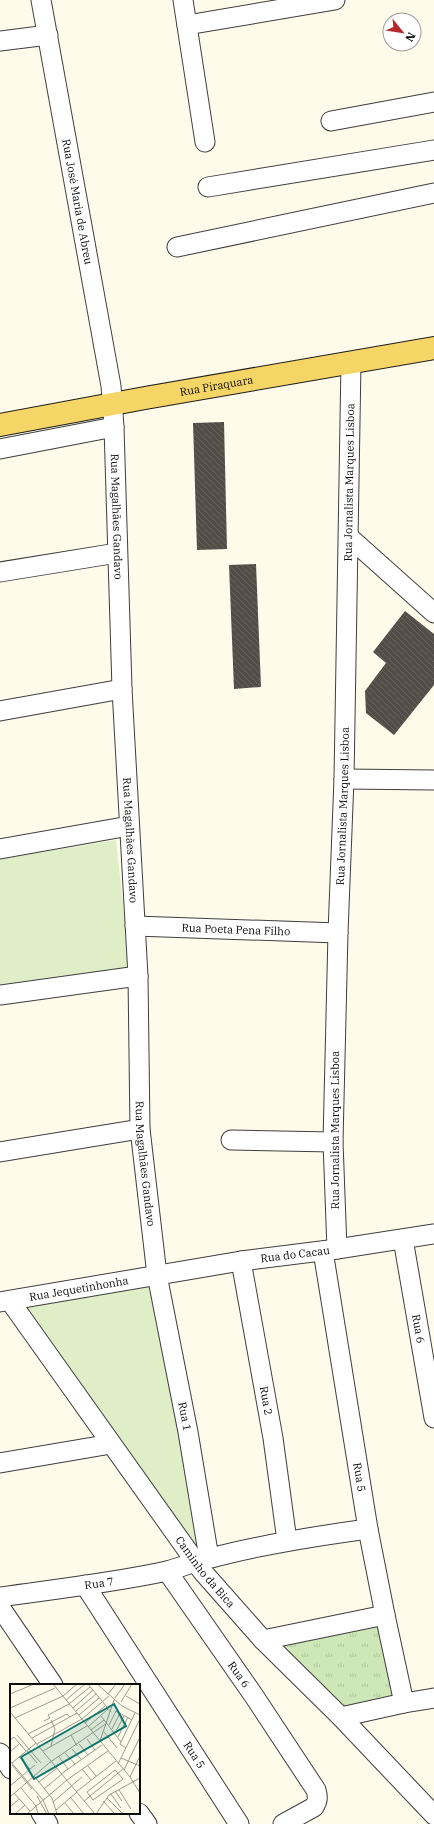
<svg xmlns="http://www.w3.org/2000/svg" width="434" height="1824" font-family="'IBM Plex Serif',serif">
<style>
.grass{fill:url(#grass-tufts)}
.pitch{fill:#e0eec7}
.building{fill:url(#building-back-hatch)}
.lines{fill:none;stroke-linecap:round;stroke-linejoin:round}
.minor-casing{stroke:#3e3e3e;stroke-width:21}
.major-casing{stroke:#1c1c1c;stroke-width:24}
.minor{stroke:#fff;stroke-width:19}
.major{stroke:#f4d565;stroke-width:22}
.labels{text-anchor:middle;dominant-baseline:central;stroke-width:4;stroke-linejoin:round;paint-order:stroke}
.street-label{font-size:11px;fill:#0b0b0b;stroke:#fff}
.inset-road{fill:none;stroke:#9d9b91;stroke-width:1}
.view{fill:#0f766e;fill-opacity:0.15;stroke:#0f766e;stroke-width:2}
.inset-edge{fill:none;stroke:#0b0b0b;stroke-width:2}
</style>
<defs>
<pattern id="grass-tufts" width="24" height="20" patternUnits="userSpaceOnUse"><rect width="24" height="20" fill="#cee7b6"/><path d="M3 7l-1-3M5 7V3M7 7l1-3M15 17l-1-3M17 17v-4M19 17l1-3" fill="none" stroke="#b0c59b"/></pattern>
<pattern id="building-back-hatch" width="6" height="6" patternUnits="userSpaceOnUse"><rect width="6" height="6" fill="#534d48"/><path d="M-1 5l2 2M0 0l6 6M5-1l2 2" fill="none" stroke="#67625e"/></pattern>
</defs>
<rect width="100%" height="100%" fill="#fefbea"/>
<!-- grass -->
<path class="grass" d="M377,1618l23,81 -59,11 -61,-68z"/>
<!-- pitch -->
<g class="pitch">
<path d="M116,840l14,128 -130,18v-127z"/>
<path d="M154,1280l48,263 -7,11 -171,-247z"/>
</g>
<!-- building -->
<g class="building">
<path d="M224,422l3,127 -30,1 -4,-127z"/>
<path d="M256,564l5,123 -27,2 -5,-124z"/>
<path d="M405,611l29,23v51l-40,50 -28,-22 -1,-22 21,-28 -13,-11z"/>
</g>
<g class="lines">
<defs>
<g id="minor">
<path id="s1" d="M41,0l70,386 3,41 8,262 16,287 2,153 17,146 31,157 21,126"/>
<path d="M183,0l22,142"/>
<path d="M187,25l148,-25"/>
<path d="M0,41l48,-6"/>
<path d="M331,121l103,-19"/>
<path d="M208,187l226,-37"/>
<path d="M177,247l257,-54"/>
<path d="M0,449l114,-22"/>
<path d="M349,537l85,76"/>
<path d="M0,572l117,-19"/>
<path d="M0,711l122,-22"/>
<path d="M344,779l90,1"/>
<path d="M0,849l129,-23"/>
<path id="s2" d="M135,926l203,7"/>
<path d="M0,995l138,-19"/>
<path d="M231,1140l102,2"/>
<path d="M0,1152l140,-23"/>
<path id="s3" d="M403,1239l31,179"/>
<path id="s4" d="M337,1249l-4,-107 5,-209 6,-154 7,-417"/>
<path id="s5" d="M323,1251l45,278 17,86 19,88"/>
<path id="s6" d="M241,1261l32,177 14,103"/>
<path id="s7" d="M10,1301l192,270 61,69 78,77 93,98"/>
<path id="s8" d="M0,1302l241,-41 96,-12 97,-15"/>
<path d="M0,1463l111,-19"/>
<path id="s9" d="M167,1571l87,125 62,94c2,7 2,11 -2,17l-31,17"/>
<path id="s10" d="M85,1585l154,239"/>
<path id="s11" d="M0,1597c56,-8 112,-14 167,-26 15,-4 29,-10 44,-13 52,-14 105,-22 157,-29"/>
<path d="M0,1607l53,78"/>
<path d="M263,1640l122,-25"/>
<path d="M341,1717l63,-14 30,-5"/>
<path d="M0,1753l11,16"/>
<path d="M41,1813l7,11"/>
<path d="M139,1813l8,11"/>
</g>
<g id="major">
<path id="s12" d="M0,425l145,-27 289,-50"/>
</g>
</defs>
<!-- minor casing -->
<use href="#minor" class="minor-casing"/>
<!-- major casing -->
<use href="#major" class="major-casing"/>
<!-- minor -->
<use href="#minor" class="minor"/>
<!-- major -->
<use href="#major" class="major"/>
</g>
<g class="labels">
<!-- street labels -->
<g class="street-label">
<text stroke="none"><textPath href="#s1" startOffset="205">Rua José Maria de Abreu</textPath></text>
<text stroke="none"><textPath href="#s12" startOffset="220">Rua Piraquara</textPath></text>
<text stroke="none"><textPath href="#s4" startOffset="767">Rua Jornalista Marques Lisboa</textPath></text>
<text stroke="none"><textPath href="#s1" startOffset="523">Rua Magalhães Gandavo</textPath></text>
<text stroke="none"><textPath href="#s4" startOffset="443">Rua Jornalista Marques Lisboa</textPath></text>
<text stroke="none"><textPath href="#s1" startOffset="847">Rua Magalhães Gandavo</textPath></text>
<text stroke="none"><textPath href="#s2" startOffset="101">Rua Poeta Pena Filho</textPath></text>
<text transform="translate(335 1130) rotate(-90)">Rua Jornalista Marques Lisboa</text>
<text stroke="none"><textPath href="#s1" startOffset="1171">Rua Magalhães Gandavo</textPath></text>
<text stroke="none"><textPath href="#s8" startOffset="299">Rua do Cacau</textPath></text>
<text stroke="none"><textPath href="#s8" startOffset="80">Rua Jequetinhonha</textPath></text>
<text stroke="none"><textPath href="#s3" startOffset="91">Rua 6</textPath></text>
<text stroke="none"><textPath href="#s6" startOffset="142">Rua 2</textPath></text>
<text stroke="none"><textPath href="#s1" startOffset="1427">Rua 1</textPath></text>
<text stroke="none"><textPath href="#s5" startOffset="229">Rua 5</textPath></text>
<text stroke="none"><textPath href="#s7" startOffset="334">Caminho da Bica</textPath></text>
<text stroke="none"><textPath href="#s11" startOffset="100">Rua 7</textPath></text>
<text stroke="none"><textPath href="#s9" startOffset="126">Rua 6</textPath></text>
<text stroke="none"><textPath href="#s10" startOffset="202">Rua 5</textPath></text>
</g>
</g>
<!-- overview -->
<g transform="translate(10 1684)">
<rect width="130" height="130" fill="#fefbea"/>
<path class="inset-road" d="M43,0l77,93 10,16M78,0l23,28M87,0l25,22 18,9M0,10l24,-10M98,10l8,-10M116,12l14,8M105,14l10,-14M56,16l19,-16M111,18l11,-18M0,24l45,-20M63,24l20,-18M66,27l20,-17M0,28l85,102M69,31l20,-17M91,32l20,26M5,34l48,-22 14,-12M72,35l27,-23M41,36l4,9 -4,17M34,37l6,-3 -2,-3 21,-11 21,-17M75,39l20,-17M99,41l7,-14 16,9M78,43l20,-18M102,45l8,-16M81,46l13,-10M94,48l13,16M105,49l9,-17M18,50l39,-20 3,3M7,51l24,28M61,51l6,11M108,53l10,-20M22,54l45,-25M77,55l8,11M0,56l4,-3 12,14M90,57l14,-41M27,60l45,-25M69,60l9,11M116,64l-6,-4 15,-31M62,65l9,10M17,67l10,12M33,67l44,-25M0,68l9,-8M55,69l10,11M9,73l11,12M49,73l9,12M111,74l19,8M0,77l33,39 6,14M2,79l24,-20M108,80l22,-45M2,81l20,24M78,82l8,10M72,85l9,11M105,86l8,9 -30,21 -6,-8zM114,86l16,-33M51,90l41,-29M24,92l18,22 5,16M120,93l10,-21M29,98l18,-14M0,102l25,-21M11,104l15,18 2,8M34,105l18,-15M109,106l12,19M105,107l7,10M66,108l40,-31M4,109l16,18M101,110l10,14M27,112l10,18M0,113l39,-34 58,-40M61,114l13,16M97,114l15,15M74,117l39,-32M93,117l12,13M43,118l29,-25M55,119l9,11M0,123l9,-8M46,126l21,-18M5,130l10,-9M17,130l40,-34 41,-29M86,130l13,-19 31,-17"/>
<path class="view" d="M104,20l12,22 -92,53 -13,-22z"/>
<rect width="130" height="130" class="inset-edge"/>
</g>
<!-- north arrow -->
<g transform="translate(402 32) rotate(120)"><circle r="19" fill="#ffffff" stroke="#9d9d9d"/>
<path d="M0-3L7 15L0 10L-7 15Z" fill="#b6292b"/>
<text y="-6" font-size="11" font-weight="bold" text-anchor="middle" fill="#0b0b0b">N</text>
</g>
</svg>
